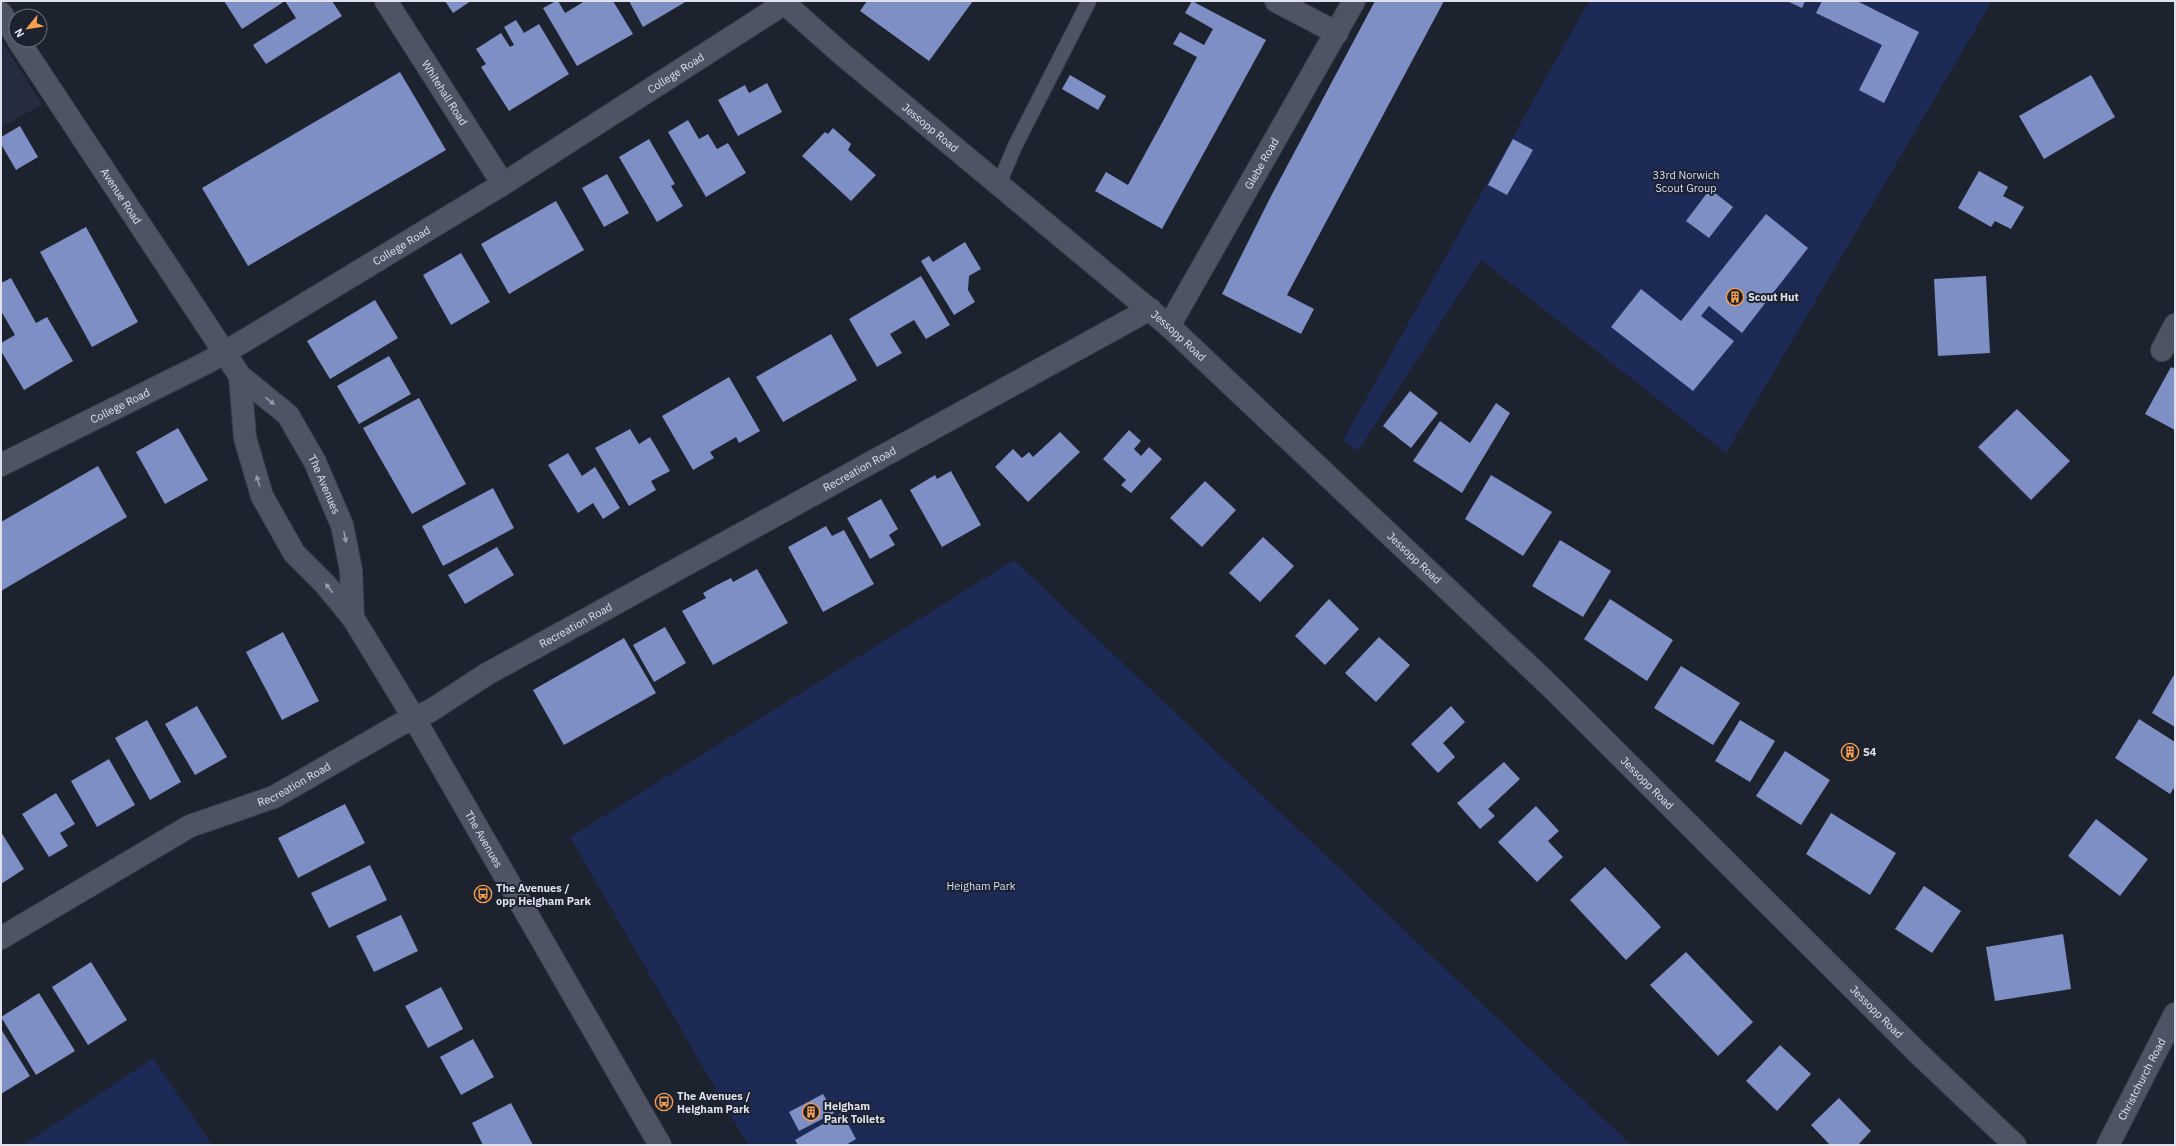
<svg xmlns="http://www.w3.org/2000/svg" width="2176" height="1146" font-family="'IBM Plex Sans',sans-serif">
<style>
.built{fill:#252c3f}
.green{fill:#1e2a56}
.building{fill:#7d8fc4}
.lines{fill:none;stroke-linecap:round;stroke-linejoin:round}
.service-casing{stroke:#3c3f4a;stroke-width:16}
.minor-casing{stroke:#3c3f4a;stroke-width:24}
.service{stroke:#4f5464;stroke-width:14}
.minor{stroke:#4f5464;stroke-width:22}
.oneway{fill:#979ba8}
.labels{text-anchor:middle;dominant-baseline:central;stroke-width:4;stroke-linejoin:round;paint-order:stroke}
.street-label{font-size:11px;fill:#dfe2ec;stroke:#1d222f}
.park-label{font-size:11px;fill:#d3defe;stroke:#1d222f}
.poi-label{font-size:11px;font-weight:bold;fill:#dfe2ec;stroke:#1d222f;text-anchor:start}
</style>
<rect width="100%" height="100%" fill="#1d222f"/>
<!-- built -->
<path class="built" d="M1,40l41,64 -41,24z"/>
<!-- green -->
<g class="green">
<path d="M1589,1h403l-266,452 -245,-193 -123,191 -15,-11z"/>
<path d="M1014,560l617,585h-883l-178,-308z"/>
<path d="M153,1058l59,87h-189z"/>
</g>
<!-- building -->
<g class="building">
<path d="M224,1h108l10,15 -76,48 -13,-19 43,-27 -11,-17 -43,28z"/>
<path d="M445,1h26l-18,12z"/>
<path d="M556,1h2l7,12 20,-12h28l20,33 -56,32 -34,-58z"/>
<path d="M629,1h58l-44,26z"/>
<path d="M867,1h106l-44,60 -69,-50z"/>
<path d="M1192,1l74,39 -104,189 -67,-38 11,-19 22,13 35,-64 34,-64 -24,-13 7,-12 24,13 9,-16 -28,-16z"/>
<path d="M1375,1h69l-157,294 27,14 -13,25 -79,-40 47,-94z"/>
<path d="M1787,1h18l-3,7z"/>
<path d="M1822,1h35l62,31 -35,71 -25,-13 23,-45 -66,-32z"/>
<path d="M516,20l8,13 15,-9 30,50 -60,37 -28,-44 5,-3 -10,-15 25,-16 9,14 4,-2 -10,-18z"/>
<path d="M400,72l46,78 -198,116 -46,-78z"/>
<path d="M1070,75l36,21 -8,14 -36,-21z"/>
<path d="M2091,75l24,42 -71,42 -25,-43z"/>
<path d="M767,83l15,29 -44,24 -20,-36 27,-15 4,8z"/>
<path d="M688,120l11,19 9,-5 9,15 11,-6 18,30 -40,24 -38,-65z"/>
<path d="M20,126l18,31 -22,13 -15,-26v-7z"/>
<path d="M833,128l18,16 -3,6 28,25 -25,26 -49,-45 23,-24 3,2z"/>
<path d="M649,139l26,45 -4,2 12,20 -26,16 -38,-65z"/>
<path d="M1513,139l20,11 -26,45 -19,-10z"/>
<path d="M1979,171l29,16 -5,9 21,11 -13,22 -16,-8 -4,6 -33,-19z"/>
<path d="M607,174l22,39 -25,14 -22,-39z"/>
<path d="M1710,189l23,18 -24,31 -23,-17z"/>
<path d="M556,201l28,49 -75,44 -28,-50z"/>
<path d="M1766,214l42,34 -66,85 -33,-27 -8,10 33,25 -41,50 -82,-64 30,-38 40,32z"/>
<path d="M86,227l52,95 -46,25 -52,-95z"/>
<path d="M965,242l16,27 -12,7 -1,14 7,12 -21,13 -33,-54 8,-5 4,6z"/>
<path d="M461,253l29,49 -39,23 -28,-50z"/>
<path d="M921,276l29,49 -24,14 -12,-19 -24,14 12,19 -25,14 -28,-48z"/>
<path d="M1986,276l4,77 -52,3 -4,-77z"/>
<path d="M11,278l25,45 11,-6 26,44 -49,29 -23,-39v-8l14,-8 -14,-24v-28z"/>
<path d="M375,300l23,38 -68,41 -23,-38z"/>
<path d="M831,334l26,46 -74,42 -27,-45z"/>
<path d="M389,356l22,38 -52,30 -22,-38z"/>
<path d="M2171,367l4,2v61l-30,-16z"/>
<path d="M729,377l31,54 -21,12 -3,-6 -12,7 -14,8 4,6 -21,12 -31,-54z"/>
<path d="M1410,391l28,22 -27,35 -28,-22z"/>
<path d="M419,398l47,86 -54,30 -49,-86z"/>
<path d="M1496,403l14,10 -48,80 -49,-32 27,-40 30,22z"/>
<path d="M2017,409l53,52 -39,39 -53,-53z"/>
<path d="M178,428l30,52 -43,24 -29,-52z"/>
<path d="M630,429l9,15 11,-7 20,34 -19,10 5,9 -27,16 -34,-58z"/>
<path d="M1129,430l12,11 -7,8 7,7 8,-9 13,12 -31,34 -10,-8 5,-5 -23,-21z"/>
<path d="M1060,432l20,20 -52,50 -33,-35 18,-18 9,9 7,-6 4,5z"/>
<path d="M568,453l14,23 13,-9 25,41 -17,11 -10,-16 -15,10 -30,-48z"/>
<path d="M98,466l29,51 -126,74v-69z"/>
<path d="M951,471l30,54 -39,22 -32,-57 25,-15 2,4z"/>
<path d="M1491,475l61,37 -29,44 -58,-37z"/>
<path d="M1205,481l31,29 -34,37 -32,-29z"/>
<path d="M493,488l21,40 -71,38 -21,-40z"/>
<path d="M881,499l17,30 -9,6 6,10 -25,14 -23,-41z"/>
<path d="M826,526l6,10 12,-6 30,54 -51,28 -35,-65z"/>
<path d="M1263,537l31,29 -34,36 -31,-29z"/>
<path d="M1560,540l51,31 -28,46 -51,-31z"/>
<path d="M497,547l17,28 -49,29 -17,-29z"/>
<path d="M757,569l31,54 -75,42 -31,-54 24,-13 -3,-5 14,-8 14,-7 2,4z"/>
<path d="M1329,599l30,30 -34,36 -30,-29z"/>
<path d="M1610,599l63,41 -26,41 -63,-42z"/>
<path d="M665,627l21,36 -32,19 -21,-37z"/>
<path d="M283,632l36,69 -37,19 -36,-68z"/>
<path d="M1379,637l31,28 -34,37 -31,-29z"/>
<path d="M624,638l32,55 -92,52 -31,-55z"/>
<path d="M1681,666l59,37 -27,42 -59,-37z"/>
<path d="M2175,673v54l-23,-14z"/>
<path d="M197,706l30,51 -32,18 -30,-51z"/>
<path d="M1451,706l14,16 -22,21 12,14 -17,16 -27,-29z"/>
<path d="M2139,719l36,23v44l-5,8 -55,-36z"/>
<path d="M147,720l34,62 -31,18 -35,-62z"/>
<path d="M1740,720l35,21 -25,41 -35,-21z"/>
<path d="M1850,745l6,5 -6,8 -6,-4z"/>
<path d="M1785,751l45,29 -29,45 -45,-29z"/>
<path d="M109,759l26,46 -38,22 -26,-46z"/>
<path d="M1504,762l16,17 -32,30 7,7 -15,13 -23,-26z"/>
<path d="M56,793l19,31 -15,9 8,13 -19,11 -27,-43z"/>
<path d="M345,804l20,39 -67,35 -20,-40z"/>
<path d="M1536,806l23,25 -11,10 15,16 -26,25 -39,-40z"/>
<path d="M1831,813l65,40 -26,42 -64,-41z"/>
<path d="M2096,819l52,40 -28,37 -52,-40z"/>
<path d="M1,832l23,37 -23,15z"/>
<path d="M370,865l17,35 -58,28 -18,-35z"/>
<path d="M1605,867l56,60 -35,33 -56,-60z"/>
<path d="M1924,886l37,25 -29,42 -37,-24z"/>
<path d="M401,915l17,36 -44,21 -18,-36z"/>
<path d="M2063,934l8,55 -76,12 -9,-54z"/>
<path d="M1686,952l67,70 -35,34 -68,-71z"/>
<path d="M91,962l36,58 -39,25 -36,-58z"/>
<path d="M441,987l22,42 -35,19 -23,-42z"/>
<path d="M39,993l36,58 -39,24 -35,-58z"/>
<path d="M1,1029l29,47 -29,18z"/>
<path d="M473,1039l21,38 -33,18 -21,-38z"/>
<path d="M1780,1045l31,29 -34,37 -31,-30z"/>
<path d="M823,1094l11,19 -35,18 -10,-19z"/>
<path d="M1839,1098l32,33 -13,14h-28l-19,-20z"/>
<path d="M511,1103l22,42h-50l-11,-22z"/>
<path d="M842,1113l14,26 -10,6h-48l-3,-5z"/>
</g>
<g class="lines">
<defs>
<path id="service" d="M999,184l16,-38 74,-145"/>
<g id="minor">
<path id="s1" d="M386,1l117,183"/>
<path id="s2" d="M782,1l61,54 326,271 380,359 371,370 95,90"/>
<path d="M1276,1l61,32"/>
<path d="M1,13l15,23"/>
<path id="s3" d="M18,40l222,336 48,39 27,47 27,63 9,45 2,48"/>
<path id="s4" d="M1169,326l185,-325"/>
<path d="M2162,350l13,-25"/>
<path id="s5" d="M240,376l5,62 17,58 32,57 31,31 28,34 61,100 246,427"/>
<path id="s6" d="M1,465l205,-102 38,-22 259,-157 285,-183"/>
<path id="s7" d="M1,938l189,-112 84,-29 125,-72 31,-14 57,-37 663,-365"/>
<path id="s8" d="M2108,1145l67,-131"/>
</g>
</defs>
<!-- service casing -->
<use href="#service" class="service-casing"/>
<!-- minor casing -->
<use href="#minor" class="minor-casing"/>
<!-- service -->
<use href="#service" class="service"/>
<!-- minor -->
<use href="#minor" class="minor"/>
</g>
<!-- one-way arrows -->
<defs><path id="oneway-solid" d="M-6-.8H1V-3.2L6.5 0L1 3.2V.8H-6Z"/></defs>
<g class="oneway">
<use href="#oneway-solid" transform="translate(270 401) rotate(39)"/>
<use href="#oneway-solid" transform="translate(258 481) rotate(-107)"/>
<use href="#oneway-solid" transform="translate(345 537) rotate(79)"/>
<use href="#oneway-solid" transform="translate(329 588) rotate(-129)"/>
</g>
<!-- icons -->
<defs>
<symbol id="building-ring" viewBox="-11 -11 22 22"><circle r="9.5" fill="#1d222f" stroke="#fa9f4e" stroke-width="1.5"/><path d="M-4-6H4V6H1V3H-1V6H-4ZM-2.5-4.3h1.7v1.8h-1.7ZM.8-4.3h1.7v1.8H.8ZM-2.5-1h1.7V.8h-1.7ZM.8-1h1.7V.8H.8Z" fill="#fa9f4e"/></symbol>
<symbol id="bus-ring" viewBox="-11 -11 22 22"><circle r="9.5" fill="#1d222f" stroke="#fa9f4e" stroke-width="1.5"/><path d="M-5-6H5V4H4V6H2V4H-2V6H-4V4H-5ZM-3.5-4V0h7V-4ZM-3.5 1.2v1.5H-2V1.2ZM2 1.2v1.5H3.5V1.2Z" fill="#fa9f4e"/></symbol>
</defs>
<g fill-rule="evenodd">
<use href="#building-ring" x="1725" y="287" width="20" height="20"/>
<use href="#building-ring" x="1840" y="742" width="20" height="20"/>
<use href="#bus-ring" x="473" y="884" width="20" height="20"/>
<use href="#bus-ring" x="654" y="1092" width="20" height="20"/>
<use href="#building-ring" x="801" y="1102" width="20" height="20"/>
</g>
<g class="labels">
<!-- street labels -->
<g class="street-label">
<text stroke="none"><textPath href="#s6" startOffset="781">College Road</textPath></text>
<text stroke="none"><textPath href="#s1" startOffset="109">Whitehall Road</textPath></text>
<text stroke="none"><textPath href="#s2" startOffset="195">Jessopp Road</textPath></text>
<text stroke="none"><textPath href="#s4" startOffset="187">Glebe Road</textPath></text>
<text stroke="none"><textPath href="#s3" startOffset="187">Avenue Road</textPath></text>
<text stroke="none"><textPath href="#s6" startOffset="457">College Road</textPath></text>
<text stroke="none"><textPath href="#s2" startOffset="519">Jessopp Road</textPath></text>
<text stroke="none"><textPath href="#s6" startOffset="133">College Road</textPath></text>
<text stroke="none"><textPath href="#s7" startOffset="980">Recreation Road</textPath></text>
<text stroke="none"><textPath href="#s3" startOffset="543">The Avenues</textPath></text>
<text stroke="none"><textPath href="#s2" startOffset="843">Jessopp Road</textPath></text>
<text stroke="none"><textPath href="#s7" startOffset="656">Recreation Road</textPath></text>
<text stroke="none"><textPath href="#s7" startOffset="332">Recreation Road</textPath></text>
<text stroke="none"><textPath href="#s2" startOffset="1167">Jessopp Road</textPath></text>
<text stroke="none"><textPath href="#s5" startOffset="533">The Avenues</textPath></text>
<text stroke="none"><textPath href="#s2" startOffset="1491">Jessopp Road</textPath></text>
<text stroke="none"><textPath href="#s8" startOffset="74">Christchurch Road</textPath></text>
</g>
<!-- park labels -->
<g class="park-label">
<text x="1686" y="175">33rd Norwich<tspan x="1686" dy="13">Scout Group</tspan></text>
<text x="981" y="886">Heigham Park</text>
</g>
<!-- poi labels -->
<g class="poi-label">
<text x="1748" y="297">Scout Hut</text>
<text x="1863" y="752">S4</text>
<text x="496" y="888">The Avenues /<tspan x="496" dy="13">opp Heigham Park</tspan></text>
<text x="677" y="1096">The Avenues /<tspan x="677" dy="13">Heigham Park</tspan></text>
<text x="824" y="1106">Heigham<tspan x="824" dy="13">Park Toilets</tspan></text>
</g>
</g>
<!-- border -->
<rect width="2176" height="1146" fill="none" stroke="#dfe2ec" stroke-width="4"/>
<!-- north arrow -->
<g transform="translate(28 28) rotate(240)"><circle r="19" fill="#1d222f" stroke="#6b6f7b"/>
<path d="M0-3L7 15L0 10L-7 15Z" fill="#fa9f4e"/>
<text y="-6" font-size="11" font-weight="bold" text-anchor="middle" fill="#dfe2ec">N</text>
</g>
</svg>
